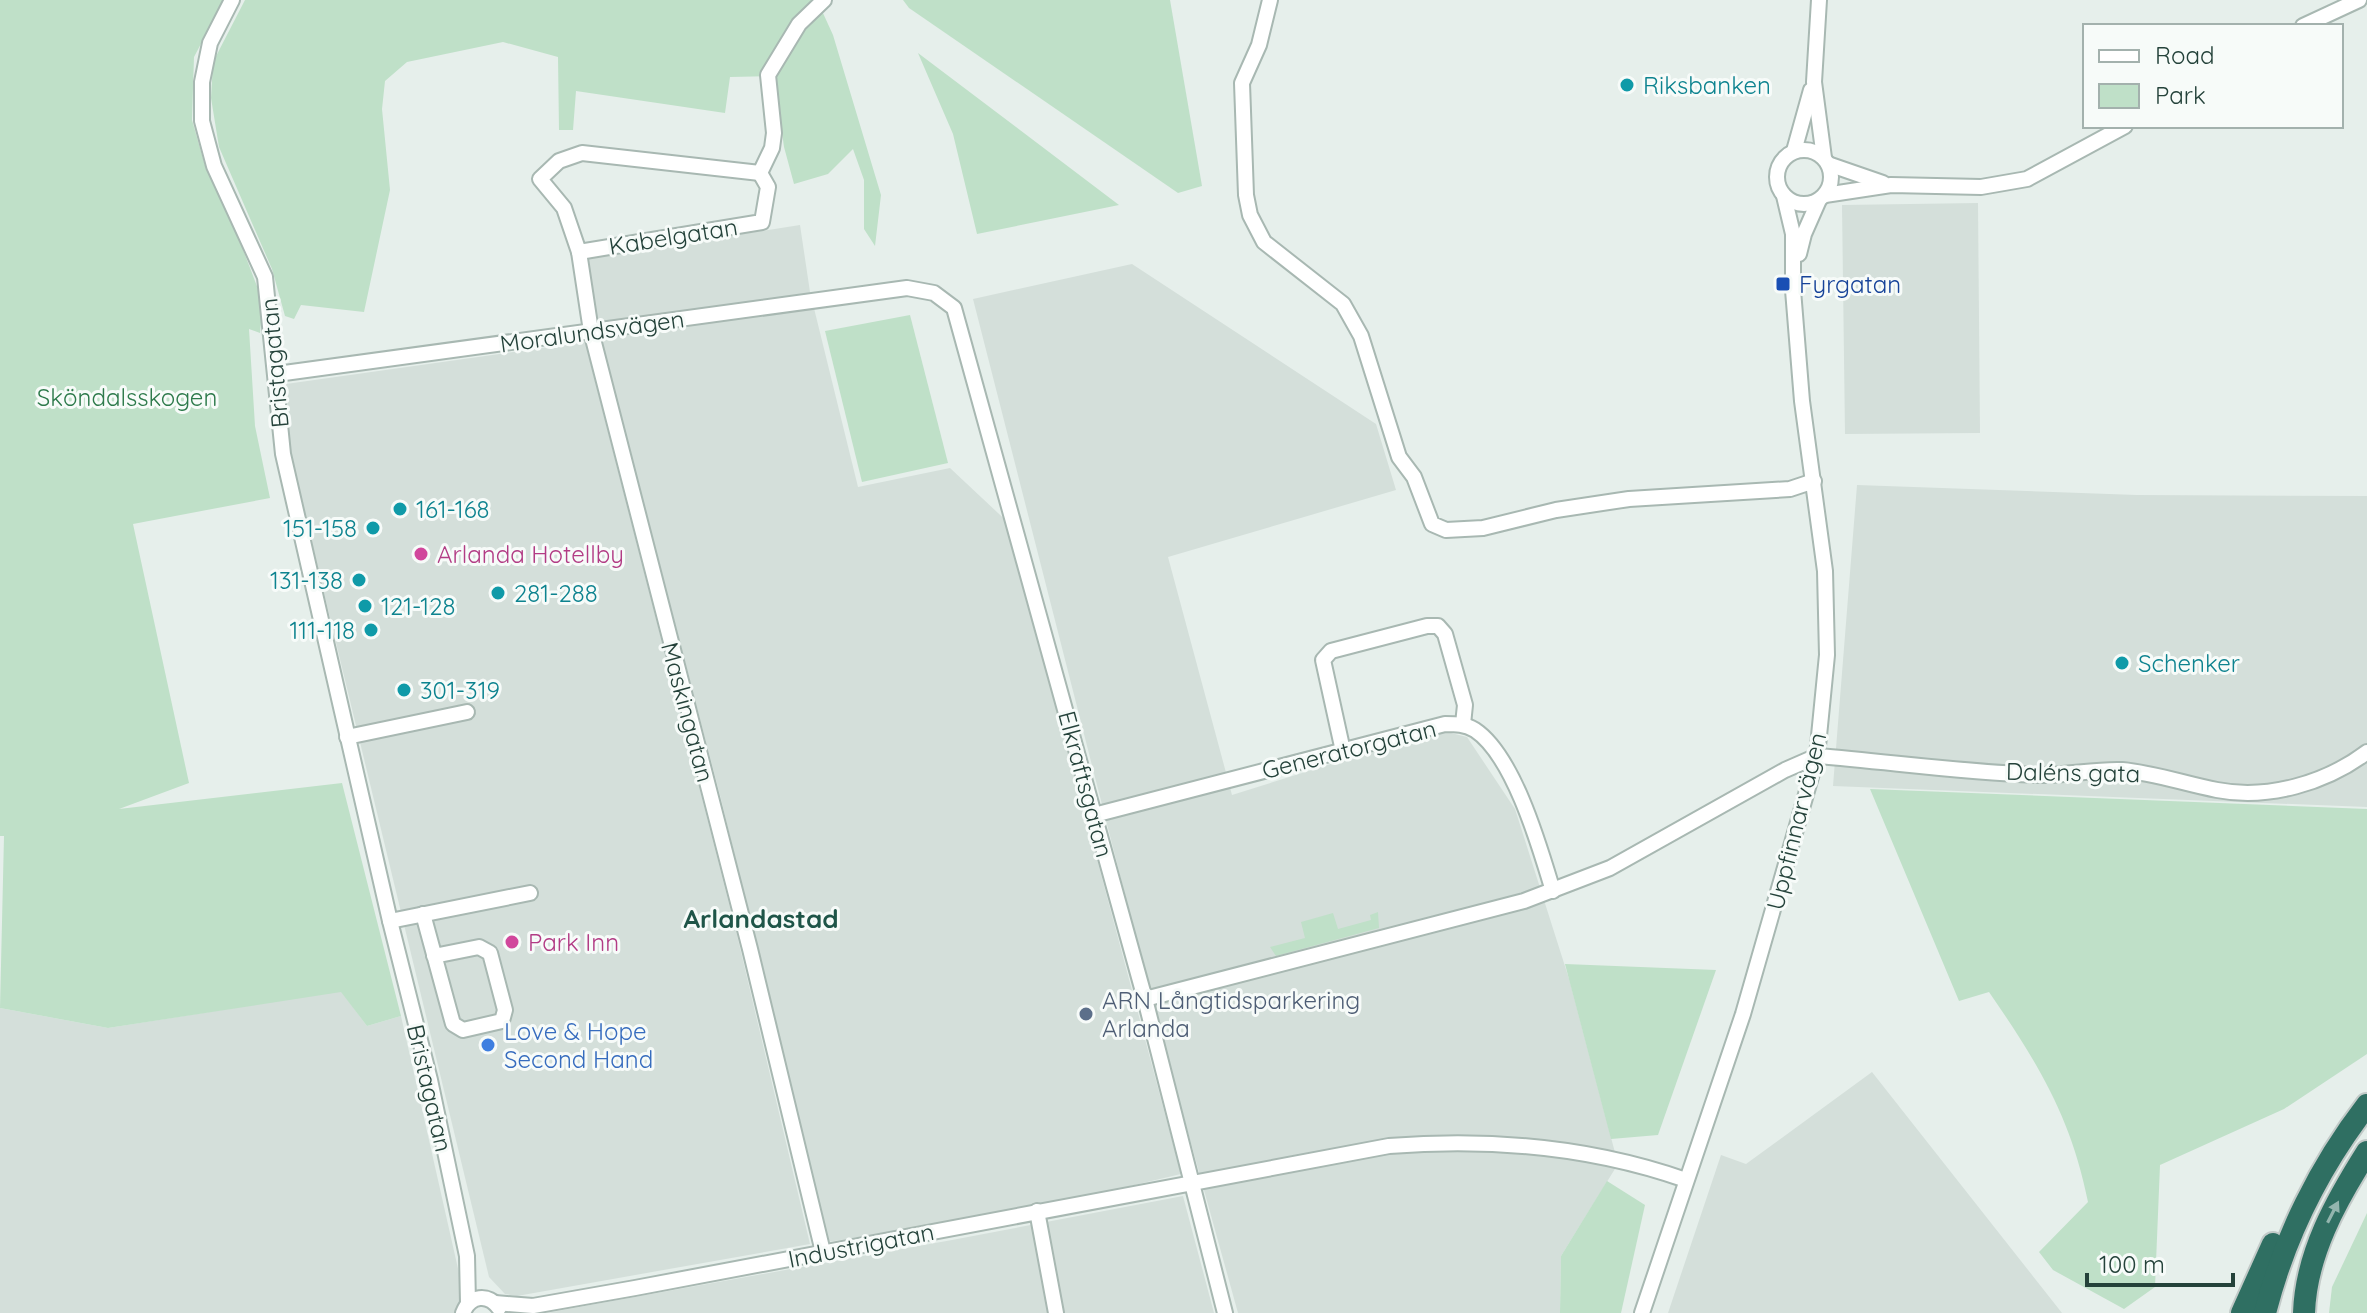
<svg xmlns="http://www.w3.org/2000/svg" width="2367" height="1313" font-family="Quicksand,sans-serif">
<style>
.built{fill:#d4dfda}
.green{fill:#bfe0c8}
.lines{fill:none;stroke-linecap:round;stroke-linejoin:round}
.minor-casing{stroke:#a8b8b2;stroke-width:18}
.highway-casing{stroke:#c2cac8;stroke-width:26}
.minor{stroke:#fff;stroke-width:14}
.highway{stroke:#2f6f62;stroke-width:22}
.oneway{fill:#93b5ae}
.culture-dot{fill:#0f9aa8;stroke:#f7fbf9;stroke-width:3}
.transit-dot{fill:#1a4fb4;stroke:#f7fbf9;stroke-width:3}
.hotel-dot{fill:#d1479c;stroke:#f7fbf9;stroke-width:3}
.service-dot{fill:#5c6f8a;stroke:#f7fbf9;stroke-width:3}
.shop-dot{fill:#3f7fe0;stroke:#f7fbf9;stroke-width:3}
.labels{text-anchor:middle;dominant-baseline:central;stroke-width:6;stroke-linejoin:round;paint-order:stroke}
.culture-label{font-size:24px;fill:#0d838f;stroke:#f7fbf9;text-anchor:start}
.street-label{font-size:24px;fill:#24423a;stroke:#f7fbf9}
.transit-label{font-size:24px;fill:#164399;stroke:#f7fbf9;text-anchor:start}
.park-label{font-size:24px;fill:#2d7a4b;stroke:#f7fbf9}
.hotel-label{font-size:24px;fill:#b23c85;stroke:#f7fbf9;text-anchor:start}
.service-label{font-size:24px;fill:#4e5e75;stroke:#f7fbf9;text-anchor:start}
.shop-label{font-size:24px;fill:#366cbe;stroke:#f7fbf9;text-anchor:start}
.neighbourhood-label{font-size:26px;font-weight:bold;fill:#1f5548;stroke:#f7fbf9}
</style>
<rect width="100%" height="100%" fill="#e6efeb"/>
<!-- built -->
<g class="built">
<path d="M1978,203l2,230 -135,1 -3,-229z"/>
<path d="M800,225l10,67 48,195 92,-19 64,60 32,140 135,506 -144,34 -209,34 -107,-443 -124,-473 -9,-68z"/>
<path d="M1132,264l244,160 20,66 -228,67 64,238 207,-65 28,7 48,72 55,173 48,182 -57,92 -1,57h-322l-80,-289 -185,-725z"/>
<path d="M585,342l152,593 73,309 -293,52 -12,-2 -16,-17 -199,-825 -4,-68z"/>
<path d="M1857,485l280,10 230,1v311l-534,-21z"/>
<path d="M341,991l26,35 34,-10 67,297h-468v-305l108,20z"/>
<path d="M1872,1072l190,241h-394l53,-158 25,9z"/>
<path d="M1183,1196l31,117h-668l406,-73z"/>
</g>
<!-- green -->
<g class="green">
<path d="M0,0h224l-30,57 -2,63 14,49 25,49 32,84 -3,31 -11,-4 6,97 15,72 -137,26 56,259 -70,26 223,-26 59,233 -34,10 -26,-34 -233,36 -108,-20 4,-172h-4z"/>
<path d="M245,0h572l16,35 48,160 -6,51 -11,-17v-49l-11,-31 -25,25 -34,10 -10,-37 -10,-71 -44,1 -5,36 -149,-22 -3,39h-14l-1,-73 -55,-15 -96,20 -22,19 -3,28 8,81 -26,122 -63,-7 -7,14 -9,-3 -13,-47 -53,-122 -8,-49 2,-36z"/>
<path d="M903,0h267l32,186 -24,7 -269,-185z"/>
<path d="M918,53l201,152 -142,29 -24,-100z"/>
<path d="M910,315l38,148 -86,19 -37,-151z"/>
<path d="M1870,789l497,20v245l-83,55 -124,56 -5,122 -31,22 -71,-39 -14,-18 49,-50c-17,-85 -50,-139 -99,-210l-30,9z"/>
<path d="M1378,912l1,16 -103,28 -6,-9 35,-9 -4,-16 32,-9 5,16 33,-9 -1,-5z"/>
<path d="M1565,964l151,6 -58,165 -47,4z"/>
<path d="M1607,1181l38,24 -24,108h-61l1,-57z"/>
<path d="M2367,1213v100h-38l3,-26z"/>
</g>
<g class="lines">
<defs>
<g id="minor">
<path d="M232,0l-22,43 -8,39v39l12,45 51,111 18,177 107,467 40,159 37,176 1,47"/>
<path d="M1270,0l-11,45 -17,38 4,112 4,20 14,27 79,62 18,32 38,121 15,20 18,47 14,6 37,-2 73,-18 73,-11 161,-10 24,-8"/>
<path d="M1819,0l-5,82 10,76"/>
<path d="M2303,26l56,-26"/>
<circle cx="1804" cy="177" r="27"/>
<path d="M1794,151l17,-61"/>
<path d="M1828,164l55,19"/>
<path d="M760,173l-178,-20 -23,8 -19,18 24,29 15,44 12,79 159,618 73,303"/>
<path d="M760,173l12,-25 2,-15 -6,-58 31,-51 25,-24"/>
<path d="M1825,195l66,-10 90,2 46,-8 98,-53"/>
<path d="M579,252l183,-30 6,-35 -8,-14"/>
<path d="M1799,254l5,-20 15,-34"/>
<path d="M277,374l630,-86 27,5 20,15 191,691 80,314"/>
<path d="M347,737l120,-25"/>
<path d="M1343,751l-20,-91 8,-9 96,-25h11l7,8 20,71 -2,19"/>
<path d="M1094,815l351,-91c11,0 20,0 30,6 39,26 65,118 78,161"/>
<path d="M423,914l30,110 10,6 39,-9 3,-11 -15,-57 -11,-6 -45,9"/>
<path d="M390,921l140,-28"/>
<path d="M1145,999l379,-98 86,-33 175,-98 32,-14c75,6 151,17 225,19 27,0 53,-6 80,-5 33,3 63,14 95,20 51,10 109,-7 150,-38"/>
<path d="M1037,1211l19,102"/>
<path d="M495,1303l38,3 102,-18 754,-142c102,-8 200,0 297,34"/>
<path d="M463,1313c7,-18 25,-20 36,-5"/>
<path d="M1642,1313l101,-299 74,-258 10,-101 -2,-84 -23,-170 -9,-111v-56l-9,-38"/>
</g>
<g id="highway">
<path d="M2242,1313l31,-69"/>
<path d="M2265,1313c19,-75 55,-147 102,-208"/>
<path d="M2304,1313c2,-59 32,-112 63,-161"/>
</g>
</defs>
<!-- minor casing -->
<use href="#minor" class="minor-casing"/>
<!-- highway casing -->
<use href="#highway" class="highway-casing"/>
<!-- minor -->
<use href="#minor" class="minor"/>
<!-- highway -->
<use href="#highway" class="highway"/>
</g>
<!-- one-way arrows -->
<defs><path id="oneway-solid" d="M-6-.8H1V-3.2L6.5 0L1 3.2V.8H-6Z" transform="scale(2)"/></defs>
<use class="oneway" href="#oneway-solid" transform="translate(2333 1212) rotate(-63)"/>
<!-- markers -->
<g class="culture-dot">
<circle cx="1627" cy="85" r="8"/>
<circle cx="400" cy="509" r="8"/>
<circle cx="373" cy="528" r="8"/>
<circle cx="359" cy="580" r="8"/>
<circle cx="498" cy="593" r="8"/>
<circle cx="365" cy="606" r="8"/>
<circle cx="371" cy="630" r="8"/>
<circle cx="2122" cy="663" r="8"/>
<circle cx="404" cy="690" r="8"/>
</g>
<rect class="transit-dot" x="1775" y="276" width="16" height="16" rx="4"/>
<g class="hotel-dot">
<circle cx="421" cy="554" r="8"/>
<circle cx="512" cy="942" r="8"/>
</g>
<circle class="service-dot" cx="1086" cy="1014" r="8"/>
<circle class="shop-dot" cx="488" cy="1045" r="8"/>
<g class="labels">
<!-- culture labels -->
<g class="culture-label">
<text x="1643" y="85">Riksbanken</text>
<text x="416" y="509">161-168</text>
<text x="357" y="528" text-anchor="end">151-158</text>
<text x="343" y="580" text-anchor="end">131-138</text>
<text x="514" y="593">281-288</text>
<text x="381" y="606">121-128</text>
<text x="355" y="630" text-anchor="end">111-118</text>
<text x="2138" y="663">Schenker</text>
<text x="420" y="690">301-319</text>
</g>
<!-- street labels -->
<g class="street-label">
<text transform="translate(673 236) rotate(-9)">Kabelgatan</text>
<text transform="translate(592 331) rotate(-8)">Moralundsvägen</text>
<text transform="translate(274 363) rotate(-95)">Bristagatan</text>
<text transform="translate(688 712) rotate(75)">Maskingatan</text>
<text transform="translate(1349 749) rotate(-14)">Generatorgatan</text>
<text transform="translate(2073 772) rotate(1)">Daléns gata</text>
<text transform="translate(1086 784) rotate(75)">Elkraftsgatan</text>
<text transform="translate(1796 821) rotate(-76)">Uppfinnarvägen</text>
<text transform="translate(430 1088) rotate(77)">Bristagatan</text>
<text transform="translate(861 1245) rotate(-11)">Industrigatan</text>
</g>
<!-- transit labels -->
<g class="transit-label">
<text x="1799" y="284">Fyrgatan</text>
</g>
<!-- park labels -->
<g class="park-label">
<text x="127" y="397">Sköndalsskogen</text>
</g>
<!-- hotel labels -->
<g class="hotel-label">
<text x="437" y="554">Arlanda Hotellby</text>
<text x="528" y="942">Park Inn</text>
</g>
<!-- service labels -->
<g class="service-label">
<text x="1102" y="1000">ARN Långtidsparkering<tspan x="1102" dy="28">Arlanda</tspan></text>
</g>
<!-- shop labels -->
<g class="shop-label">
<text x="504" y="1031">Love &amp; Hope<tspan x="504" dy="28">Second Hand</tspan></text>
</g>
<!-- neighbourhood labels -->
<g class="neighbourhood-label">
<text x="761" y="918">Arlandastad</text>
</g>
</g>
<!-- legend -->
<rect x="2083" y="24" width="260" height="104" fill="#f7fbf9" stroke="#a3b1ad" stroke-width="2"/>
<rect x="2099" y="50" width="40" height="12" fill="#ffffff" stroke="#a3b1ad" stroke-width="2"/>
<text x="2155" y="64" font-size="24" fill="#24423a">Road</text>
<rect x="2099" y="84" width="40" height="24" fill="#bfe0c8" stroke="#a3b1ad" stroke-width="2"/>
<text x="2155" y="104" font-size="24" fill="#24423a">Park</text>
<!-- scale -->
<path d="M2087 1273v12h146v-12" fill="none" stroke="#24423a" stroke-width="4"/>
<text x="2099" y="1273" font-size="24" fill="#24423a" stroke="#f7fbf9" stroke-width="6" paint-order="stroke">100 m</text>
</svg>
